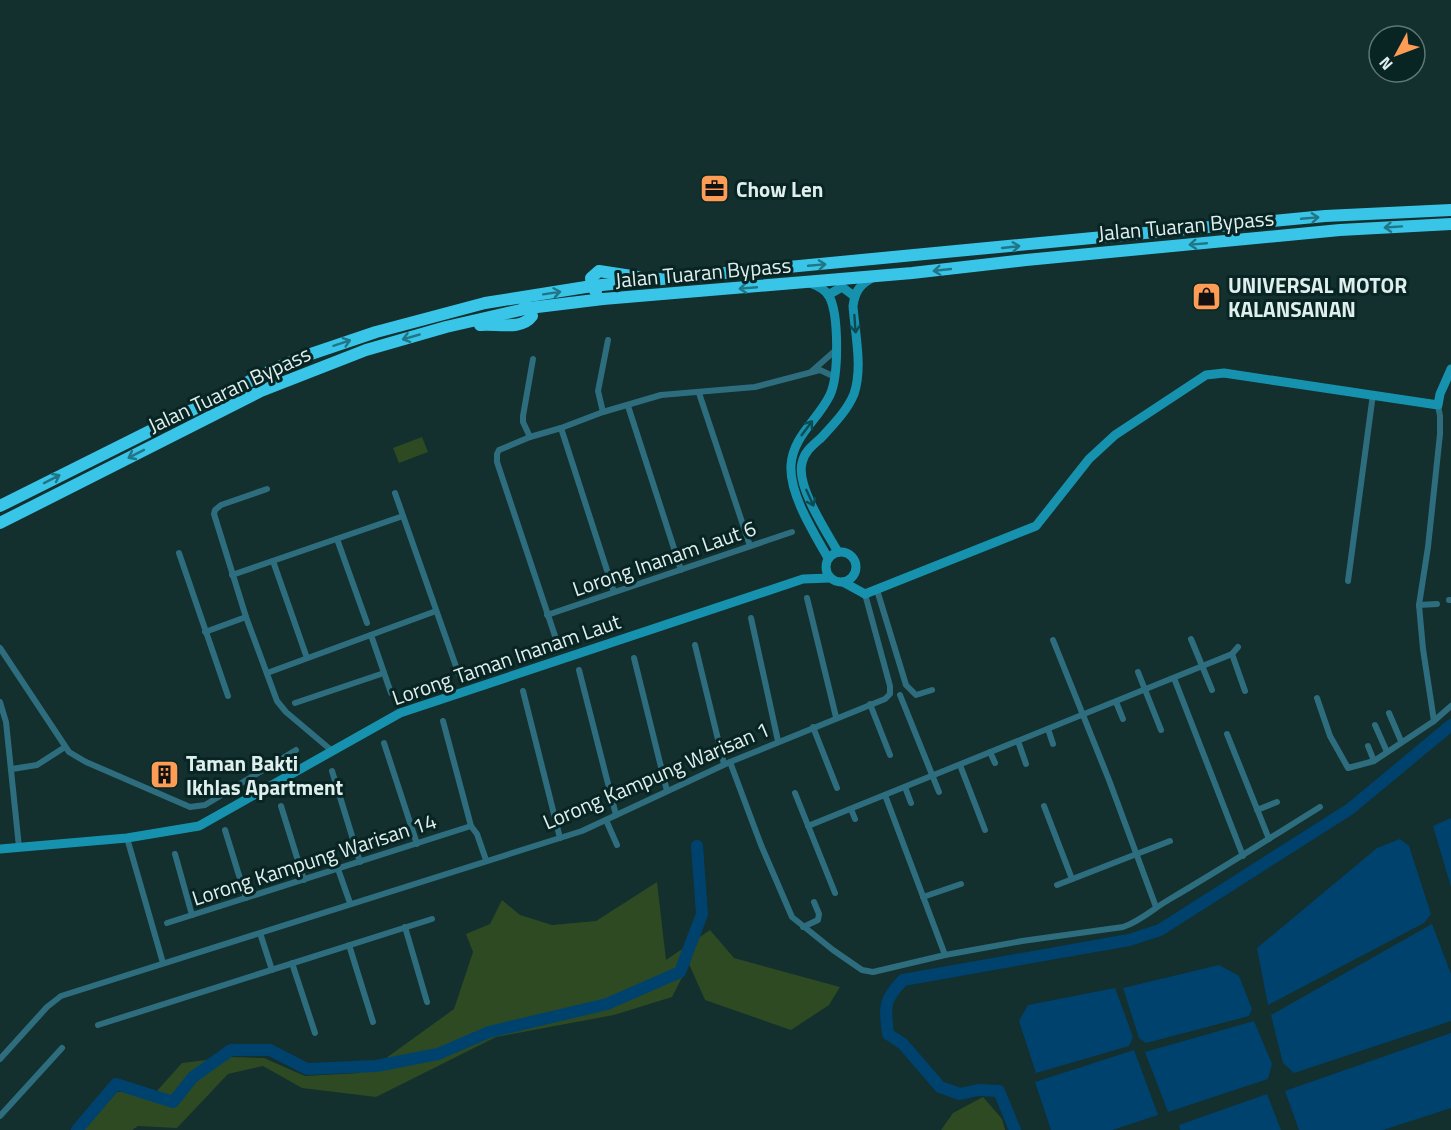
<svg xmlns="http://www.w3.org/2000/svg" width="1451" height="1130" font-family="'Titillium Web',sans-serif">
<style>
.green{fill:#2e4a23}
.water{fill:#00426e}
.lines{fill:none;stroke-linecap:round;stroke-linejoin:round}
.river{stroke:#00426e;stroke-width:12}
.street{stroke:#2d6d7e;stroke-width:6}
.secondary{stroke:#1792ae;stroke-width:9}
.highway{stroke:#39c5e8;stroke-width:12}
.oneway{stroke:#207586}
.oneway2{stroke:#0d4b54}
.labels{text-anchor:middle;dominant-baseline:central;stroke-width:6;stroke-linejoin:round;paint-order:stroke}
.poi-label{font-size:21px;font-weight:bold;fill:#dfefee;stroke:#082524;text-anchor:start}
.street-label{font-size:21px;fill:#dfefee;stroke:#082524}
</style>
<rect width="100%" height="100%" fill="#132f2e"/>
<!-- green -->
<g class="green">
<path d="M422,437l6,15 -29,11 -6,-15z"/>
<path d="M657,882l9,78 44,-30 24,28 106,29 -11,18 -38,25 -86,-30 -16,-36 -17,33 -58,18 -118,22 -120,60 -74,-9 -39,-22 -35,8 -51,54 -39,-2 -6,4h-48l33,-38h39l26,-29 48,-6 34,1 41,18 54,-3 23,-12 72,-52 19,-57 -7,-18 24,-10 12,-24 18,15 32,10 44,-4z"/>
<path d="M983,1097l19,22 3,11h-64l12,-17z"/>
</g>
<!-- water -->
<g class="water">
<path d="M1451,818v69l-18,-61z"/>
<path d="M1400,839l9,7 22,68 -7,9 -156,82 -11,-57 120,-100z"/>
<path d="M1432,924l19,50v47l-157,52 -11,-10 -12,-48z"/>
<path d="M1219,965l20,11 13,33 -3,7 -103,27 -7,-5 -16,-50z"/>
<path d="M1115,988l18,49 -4,9 -93,27 -17,-52 9,-16z"/>
<path d="M1254,1021l18,43 -4,15 -100,33 -23,-60z"/>
<path d="M1451,1033v75l-68,22h-84l-14,-39z"/>
<path d="M1134,1050l24,65 -46,15h-61l-16,-48z"/>
<path d="M1267,1094l14,36h-101l-1,-5z"/>
</g>
<g class="lines">
<!-- river -->
<g class="river">
<path d="M77,1130l39,-46 57,18 20,-25 38,-27h39l37,19 69,-3 62,-12 51,-22 118,-28 73,-32 22,-58 -5,-68"/>
<path d="M1015,1130l-16,-39 -21,-1 -18,4 -20,-7 -37,-43 -15,-10c-3,-28 -5,-33 15,-54l226,-40 31,-10 190,-121 101,-84"/>
</g>
<!-- street -->
<g class="street">
<path d="M812,371l25,-22"/>
<path d="M699,393l51,153"/>
<path d="M628,406l53,164"/>
<path d="M603,412l-5,-21 10,-51"/>
<path d="M561,428l53,164"/>
<path d="M530,437l-7,-15v-6l10,-57"/>
<path d="M267,489l-46,16 -6,5 -1,4 32,103 31,84 9,11 45,38"/>
<path d="M395,493l64,182"/>
<path d="M337,539l30,84"/>
<path d="M179,553l49,143"/>
<path d="M273,561l34,97"/>
<path d="M232,575l171,-59"/>
<path d="M1348,581l25,-187"/>
<path d="M877,590l29,95 10,10 16,-5"/>
<path d="M807,598l29,119"/>
<path d="M1449,600h2"/>
<path d="M1419,605l18,-1"/>
<path d="M547,615l245,-83"/>
<path d="M751,618l27,123"/>
<path d="M205,632l41,-15"/>
<path d="M371,635l20,58"/>
<path d="M1191,639l21,51"/>
<path d="M1053,640l56,140 47,127"/>
<path d="M557,642l-60,-180v-8l2,-4 31,-13 31,-9 42,-16 58,-17 94,-8 65,-17 15,7"/>
<path d="M695,645l29,119"/>
<path d="M0,648l69,104 17,10 104,45 15,-2 91,-55"/>
<path d="M1232,654l13,37"/>
<path d="M634,658l33,133"/>
<path d="M579,670l37,145"/>
<path d="M1138,672l23,58"/>
<path d="M267,673l169,-62"/>
<path d="M1174,678l69,178"/>
<path d="M523,691l37,147"/>
<path d="M900,695l39,97"/>
<path d="M1317,698l13,38 18,32 26,-7 60,-40 -11,-72 -4,-44 9,-58 12,-113v-18l-2,-11"/>
<path d="M0,702l6,20 13,125"/>
<path d="M1116,702l7,17"/>
<path d="M295,703l89,-30"/>
<path d="M870,704l20,51"/>
<path d="M1389,713l12,28"/>
<path d="M443,721l28,105 6,8 9,26"/>
<path d="M1434,721l17,-15"/>
<path d="M1375,725l12,27"/>
<path d="M813,727l24,61"/>
<path d="M1048,729l5,15"/>
<path d="M1227,734l42,105"/>
<path d="M1018,741l8,23"/>
<path d="M384,743l33,101"/>
<path d="M1368,746l6,15"/>
<path d="M990,752l5,11"/>
<path d="M730,762l31,83 31,72 41,33 29,20 11,2 72,-17 77,-14 101,-14c18,-6 31,-19 47,-28 51,-30 100,-61 150,-92"/>
<path d="M960,765l25,65"/>
<path d="M12,769l25,-4 28,-18"/>
<path d="M332,771l28,91"/>
<path d="M905,787l6,16"/>
<path d="M795,793l40,100"/>
<path d="M885,795l60,160"/>
<path d="M281,806l23,74"/>
<path d="M1044,806l28,73"/>
<path d="M851,809l4,10"/>
<path d="M1257,810l20,-8"/>
<path d="M606,820l11,25"/>
<path d="M808,826l424,-172 6,-7"/>
<path d="M225,830l21,68"/>
<path d="M127,838l36,125"/>
<path d="M175,854l17,61"/>
<path d="M338,869l12,34"/>
<path d="M1057,885l113,-44"/>
<path d="M923,897l38,-13"/>
<path d="M167,923l304,-97"/>
<path d="M405,927l22,75"/>
<path d="M803,927l15,-7 1,-6 -5,-12"/>
<path d="M260,933l12,37"/>
<path d="M349,945l24,77"/>
<path d="M292,963l23,70"/>
<path d="M98,1025l334,-106"/>
<path d="M0,1059l47,-52 14,-11 521,-165 148,-69 155,-63 5,-5v-8l-25,-92"/>
<path d="M0,1116l62,-68"/>
</g>
<!-- secondary -->
<g class="secondary">
<path d="M810,283c7,3 14,5 19,13 10,18 10,80 1,99 -12,25 -37,41 -39,70 -2,29 23,68 37,93"/>
<path d="M828,295l14,-8 12,9"/>
<circle cx="841" cy="567" r="15"/>
<path d="M838,552c-12,-21 -42,-66 -36,-89 2,-11 11,-18 19,-25 12,-13 26,-27 33,-44 9,-27 1,-60 -1,-88 2,-15 7,-22 21,-29"/>
<path d="M843,582l22,12"/>
<path d="M865,594l171,-68 53,-67 26,-24 91,-60 18,-2 214,32 2,-11 11,-25"/>
<path d="M0,849l127,-11 72,-12 201,-113 403,-134 27,-1"/>
</g>
<!-- highway -->
<g class="highway">
<path d="M596,292l-4,-6 -1,-8 8,-7 39,6"/>
<path d="M480,325c16,-2 41,6 52,-9l-3,-8 -4,-3"/>
<path d="M0,506l274,-137 28,-12 74,-25 109,-29 107,-17 59,-6 674,-64 126,-6"/>
<path d="M0,523l261,-132 105,-41 80,-23 83,-19 74,-9 309,-26 114,-13 314,-30 111,-6"/>
</g>
</g>
<!-- one-way arrows -->
<defs><path id="oneway-shaft" d="M-6 0H5M1.5-3L5.5 0L1.5 3" fill="none" stroke-width="1.6" stroke-linecap="round" stroke-linejoin="round" transform="scale(1.5)"/></defs>
<g class="oneway">
<use href="#oneway-shaft" transform="translate(1310 218) rotate(-5)"/>
<use href="#oneway-shaft" transform="translate(1393 227) rotate(176)"/>
<use href="#oneway-shaft" transform="translate(1198 244) rotate(175)"/>
<use href="#oneway-shaft" transform="translate(1011 247) rotate(-6)"/>
<use href="#oneway-shaft" transform="translate(817 265) rotate(-5)"/>
<use href="#oneway-shaft" transform="translate(942 270) rotate(174)"/>
<use href="#oneway-shaft" transform="translate(748 288) rotate(175)"/>
<use href="#oneway-shaft" transform="translate(552 293) rotate(-9)"/>
<use href="#oneway-shaft" transform="translate(411 337) rotate(164)"/>
<use href="#oneway-shaft" transform="translate(342 343) rotate(-18)"/>
<use href="#oneway-shaft" transform="translate(136 454) rotate(153)"/>
<use href="#oneway-shaft" transform="translate(52 479) rotate(-27)"/>
</g>
<g class="oneway2">
<use href="#oneway-shaft" transform="translate(855 324) rotate(86)"/>
<use href="#oneway-shaft" transform="translate(807 428) rotate(-53)"/>
<use href="#oneway-shaft" transform="translate(810 498) rotate(66)"/>
</g>
<!-- icons -->
<defs>
<symbol id="office-square" viewBox="-11 -11 22 22"><rect x="-9" y="-9" width="18" height="18" rx="4" fill="#fd9d55" stroke="#082524"/><path d="M-6-3h4V-5.5h4V-3h4V5H-6ZM-1-4.5V-3h2v-1.5ZM-6 0V1H6V0Z" fill="#111"/></symbol>
<symbol id="shop-square" viewBox="-11 -11 22 22"><rect x="-9" y="-9" width="18" height="18" rx="4" fill="#fd9d55" stroke="#082524"/><path d="M-5-2.5h2.3a2.7 3.5 0 0 1 5.4 0H5L5.5 6h-11ZM-1.5-2.5h3a1.5 2.3 0 0 0-3 0Z" fill="#111"/></symbol>
<symbol id="building-square" viewBox="-11 -11 22 22"><rect x="-9" y="-9" width="18" height="18" rx="4" fill="#fd9d55" stroke="#082524"/><path d="M-4-6H4V6H1V3H-1V6H-4ZM-2.5-4.3h1.7v1.8h-1.7ZM.8-4.3h1.7v1.8H.8ZM-2.5-1h1.7V.8h-1.7ZM.8-1h1.7V.8H.8Z" fill="#111"/></symbol>
</defs>
<g fill-rule="evenodd">
<use href="#office-square" x="698" y="172" width="33" height="33"/>
<use href="#shop-square" x="1190" y="280" width="33" height="33"/>
<use href="#building-square" x="148" y="758" width="33" height="33"/>
</g>
<g class="labels">
<!-- poi labels -->
<g class="poi-label">
<text x="736" y="189">Chow Len</text>
<text x="1228" y="285">UNIVERSAL MOTOR<tspan x="1228" dy="24">KALANSANAN</tspan></text>
<text x="186" y="763">Taman Bakti<tspan x="186" dy="24">Ikhlas Apartment</tspan></text>
</g>
<!-- street labels -->
<g class="street-label">
<text transform="translate(1186 225) rotate(-5)">Jalan Tuaran Bypass</text>
<text transform="translate(703 272) rotate(-5)">Jalan Tuaran Bypass</text>
<text transform="translate(229 389) rotate(-25)">Jalan Tuaran Bypass</text>
<text transform="translate(664 558) rotate(-19)">Lorong Inanam Laut 6</text>
<text transform="translate(506 659) rotate(-19)">Lorong Taman Inanam Laut</text>
<text transform="translate(656 775) rotate(-23)">Lorong Kampung Warisan 1</text>
<text transform="translate(314 859) rotate(-18)">Lorong Kampung Warisan 14</text>
</g>
</g>
<!-- north arrow -->
<g transform="translate(1397 54) rotate(229)"><circle r="28" fill="#082524" stroke="#5e7675" stroke-width="1.5"/>
<path d="M0-4.5L10 22L0 15L-10 22Z" fill="#fd9d55"/>
<text y="-9" font-size="16" font-weight="bold" text-anchor="middle" fill="#dfefee">N</text>
</g>
</svg>
